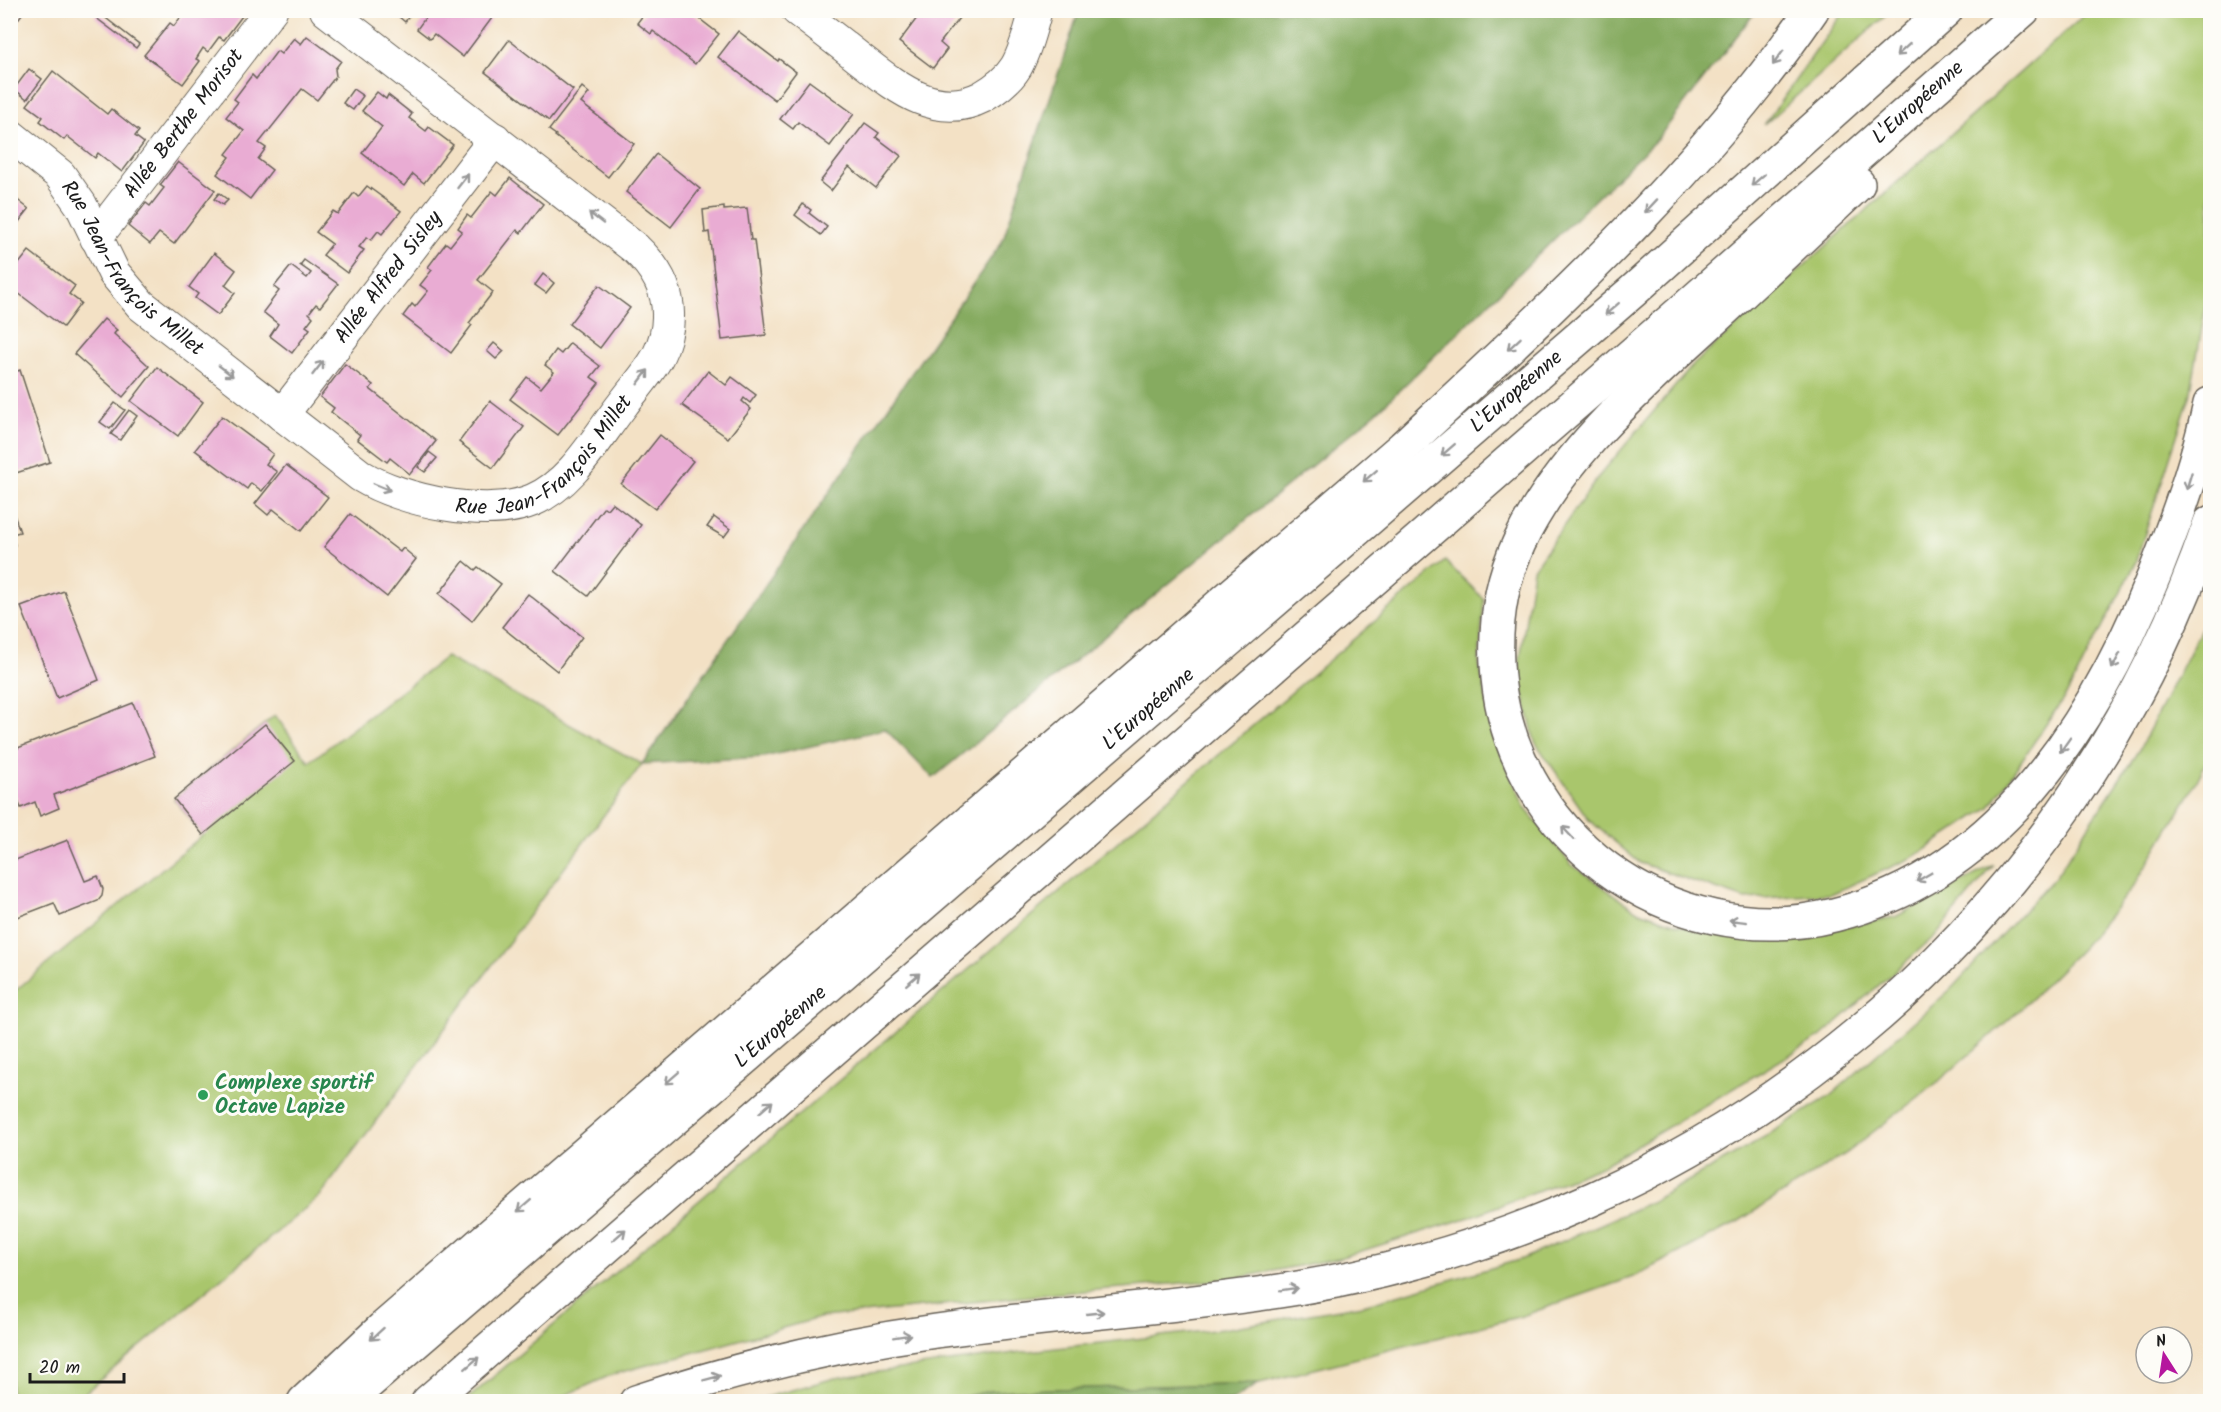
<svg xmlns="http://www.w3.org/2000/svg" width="2221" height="1412" font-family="Kalam,sans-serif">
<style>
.green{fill:#a9c66c;stroke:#627144;stroke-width:1.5}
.forest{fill:#86ab60;stroke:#51643e;stroke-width:1.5}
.building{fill:#e9acd3}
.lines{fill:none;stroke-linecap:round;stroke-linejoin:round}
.minor-casing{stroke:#676157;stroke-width:34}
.highway-casing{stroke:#676157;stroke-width:36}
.minor{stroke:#fff;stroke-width:32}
.highway{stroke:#fff;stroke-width:33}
.oneway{stroke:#999}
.leisure-dot{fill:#2e9e5b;stroke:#fdfcf7;stroke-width:2}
.labels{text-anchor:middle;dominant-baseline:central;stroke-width:6;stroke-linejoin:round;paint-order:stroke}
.street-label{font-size:21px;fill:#1c1c1c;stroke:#fdfcf7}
.leisure-label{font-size:21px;font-weight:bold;fill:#27864d;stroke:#fdfcf7;text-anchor:start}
</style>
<rect width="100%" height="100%" fill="#fdfcf7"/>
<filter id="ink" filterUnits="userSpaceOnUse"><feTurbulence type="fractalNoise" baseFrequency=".0167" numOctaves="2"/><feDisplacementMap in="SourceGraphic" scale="12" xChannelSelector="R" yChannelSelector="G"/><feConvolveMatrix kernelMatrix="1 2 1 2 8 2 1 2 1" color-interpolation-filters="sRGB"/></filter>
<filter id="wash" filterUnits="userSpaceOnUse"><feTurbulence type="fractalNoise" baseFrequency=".008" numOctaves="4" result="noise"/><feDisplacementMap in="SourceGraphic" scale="24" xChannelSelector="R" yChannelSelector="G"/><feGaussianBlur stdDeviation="1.35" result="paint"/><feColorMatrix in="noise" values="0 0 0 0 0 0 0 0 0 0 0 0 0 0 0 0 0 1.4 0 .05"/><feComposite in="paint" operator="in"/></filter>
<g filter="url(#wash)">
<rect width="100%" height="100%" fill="#f3e1c5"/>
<!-- green -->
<g class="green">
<path d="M1844,10l47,1 -127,114 80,-114z"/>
<path d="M2090,10l112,1 8,90v181l-20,114 -56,171 -66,125 -78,115 -76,50 -83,37 -86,5 -105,-36 -51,-43 -54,-78 -17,-69 15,-104 66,-93 94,-111z"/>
<path d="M1445,561l39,38 -5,64 15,74 31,71 47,57 64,45 61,21 80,8 118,-22 99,-52 -59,71 -115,101 -216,128 -134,52 -131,41 -107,21 -171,14 -238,24 -212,58 -58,26 -89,1z"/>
<path d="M2210,611v144l-19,37 -56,92 -51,62 -63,63 -82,72 -93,72 -107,68 -106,56 -111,39 -262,67 -269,8 -49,11h-193l86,-24 186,-26 202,-23 140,-24 159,-46 127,-56 99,-56 82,-51 121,-107 105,-113 84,-128z"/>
<path d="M446,657l196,107 -322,432 -245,205 -64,1v-408l192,-159 -29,-36 101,-84 34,47z"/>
</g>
<!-- forest -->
<g class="forest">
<path d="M1079,11h677l-98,127 -281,274 -444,366 -48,-49 -121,28 -122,7 360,-522z"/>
<path d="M1260,1383l-29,18h-289l49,-10z"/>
</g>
<g id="blocks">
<!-- building -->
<g class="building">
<path d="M10,10h15l-15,20z"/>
<path d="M186,10h54l-2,2 4,4 -18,24 -5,-3 -11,15 -5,-4 -7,11 4,2 -17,23 -39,-29 26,-32 4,3z"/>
<path d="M391,10h22l-8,12z"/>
<path d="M431,10h67l-35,47 -29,-23 -4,5 -13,-10z"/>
<path d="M647,10h41l31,24 -24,30 -42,-33 -2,3 -14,-11z"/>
<path d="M923,10h48l-5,7 -4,-3 -22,29 7,6 -14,19 -34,-26z"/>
<path d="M98,12l41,32 -3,4 -41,-31z"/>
<path d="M738,31l40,30 1,-2 17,13 -21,28 -57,-43z"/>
<path d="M307,36l34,25 -6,8 1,7 -19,24 -15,-11 -43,54 7,5 -8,11 14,11 -22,29 -33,-25 13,-17 -4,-3 18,-23 -18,-14 12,-15 -4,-3 18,-24 4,4 21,-28 4,3 13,-16 7,6z"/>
<path d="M509,40l64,50 -24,31 -64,-49z"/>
<path d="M29,69l13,10 -15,20 -13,-10z"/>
<path d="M53,71l54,43 4,-5 28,22 -4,5 9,7 -22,29 -24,-19 -3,5 -28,-22 -3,4 -24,-19 3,-4 -16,-12z"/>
<path d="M809,81l45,33 -24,32 -32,-24 -5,7 -13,-10z"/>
<path d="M582,87l7,6 -8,10 53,41 -26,33 -53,-41 1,-1 -7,-5z"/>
<path d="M353,89l10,7 -10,14 -10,-7z"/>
<path d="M377,92l9,7 2,-4 24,19 -3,4 17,13 3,-4 24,18 -29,38 -11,-9 -9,12 -42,-33 20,-26 -20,-16z"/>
<path d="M865,123l14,10 -3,4 25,19 -25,32 -27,-21 -18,24 -11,-9z"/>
<path d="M656,154l44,35 -29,38 -45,-35z"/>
<path d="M178,162l37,28 -41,54 -15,-11 -9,11 -22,-18 18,-23 4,3 14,-18 -4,-3z"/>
<path d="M510,178l33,26 -22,29 -4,-3 -39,50 15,12 -24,31 3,2 -21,28 -48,-37 9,-12 3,3 13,-16 -8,-6 12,-15 -4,-3 18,-24 4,3 12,-15 -4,-3 9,-13 4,3 21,-27 5,4z"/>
<path d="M367,186l34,25 -19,23 -4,-3 -7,9 -4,-3 -8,10 5,3 -17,23 -24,-18 9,-11 -16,-12 17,-21 5,3 16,-21 4,4z"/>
<path d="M219,193l9,7 -5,5 -9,-6z"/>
<path d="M10,194l19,15 -19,24z"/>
<path d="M803,204l8,6 -2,3 18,14 -6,8 -26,-20z"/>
<path d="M724,207v3l23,-2 4,32h3l12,95 -44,5 -13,-108 -4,1 -2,-23z"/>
<path d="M29,251l46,35 -6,8 12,9 -18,24 -53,-40v-12z"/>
<path d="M214,253l22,17 -11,15 10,8 -17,22 -23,-17 3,-4 -9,-7z"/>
<path d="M304,260l34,24 -18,23 -4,-3 -7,9 4,4 -7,9 4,3 -18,24 -22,-17 8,-12 -15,-12 16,-21 -5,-4 17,-21 16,12 4,-5 -11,-8z"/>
<path d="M543,274l11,9 -8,10 -11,-8z"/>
<path d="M599,285l31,23 -30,40 -31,-24z"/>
<path d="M104,319l13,11 -3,4 35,32 -26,31 -49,-43z"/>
<path d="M494,343l10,8 -8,8 -9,-8z"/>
<path d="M570,343l30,23 -9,11 8,6 -41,52 -48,-36 17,-22 14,11 13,-16 -9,-7 11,-15 5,4z"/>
<path d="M345,364l28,21 -3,4 66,52 -26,33 -20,-16 -3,4 -30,-23 3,-4 -29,-23 3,-4 -14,-11z"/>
<path d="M157,367l46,35 -25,34 -47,-35z"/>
<path d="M20,370l30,92 -40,13v-101z"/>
<path d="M708,371l18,14 6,-8 24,18 -6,8 -6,-5 -2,3 9,8 -23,29 -46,-33z"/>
<path d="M490,401l34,26 -31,41 -34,-26z"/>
<path d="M115,403l10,7 -15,19 -10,-7z"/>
<path d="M129,410l8,6 -17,24 -9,-6z"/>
<path d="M222,416l51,38 -7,10 11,8 -15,19 -11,-8 -4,6 -52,-39z"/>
<path d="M660,435l33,26 -38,48 -34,-25z"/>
<path d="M429,452l8,6 -12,14 -7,-5z"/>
<path d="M286,465l42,32 -27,34 -28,-22 -5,6 -13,-11z"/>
<path d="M10,503l10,29 -8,2 3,11 -5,1z"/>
<path d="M612,503l29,22 -53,71 -33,-25 49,-64 3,2z"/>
<path d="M350,514l50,38 3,-4 13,11 -29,38 -63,-50z"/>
<path d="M714,517l16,12 -6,8 -17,-10z"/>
<path d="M464,561l11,9 3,-3 23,17 -29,37 -33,-27z"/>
<path d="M64,591l35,89 -42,18 -36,-91z"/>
<path d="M528,594l54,43 -25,34 -55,-44z"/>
<path d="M133,703l22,53 -101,39 5,13 -19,8 -5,-14 -14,6 -11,-26v-31z"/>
<path d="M265,724l30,37 -92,74 -29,-36z"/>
<path d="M68,840l17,41 13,-5 5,13 -1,7 -4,5 -38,15 -6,-13 -44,17v-58z"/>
</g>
</g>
</g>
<g filter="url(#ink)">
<use href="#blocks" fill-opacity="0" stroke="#676157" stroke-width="1.5"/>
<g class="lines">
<defs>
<g id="minor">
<path d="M797,10c21,16 42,32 62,48 35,27 76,63 123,39 14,-8 26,-17 34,-30 10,-17 14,-38 20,-57"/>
<path id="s1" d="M10,135l50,40 21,30 33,68 27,32 220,171c41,25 127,43 172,24 40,-17 64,-63 90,-96 11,-15 26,-31 35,-48 6,-12 10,-26 10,-39 1,-28 -13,-50 -32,-68l-310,-239"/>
<path id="s2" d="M96,238l175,-228"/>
<path id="s3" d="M282,415l213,-276"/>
</g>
<g id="highway">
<path d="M1858,184c-51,49 -103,97 -155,145 -66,60 -146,133 -184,214 -18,38 -24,80 -22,121 8,169 173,292 337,251 178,-44 275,-217 334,-375 17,-44 32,-90 42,-136"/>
<path d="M304,1402l79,-74 1020,-881c146,-137 295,-271 409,-437"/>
<path id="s4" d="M346,1402l1287,-1111 313,-281"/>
<path id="s5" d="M428,1402l1263,-1099 332,-293"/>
<path d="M636,1402c98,-33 198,-57 300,-71 119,-17 238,-23 356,-42 423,-68 779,-358 918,-766"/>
</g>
</defs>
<!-- minor casing -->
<use href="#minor" class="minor-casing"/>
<!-- highway casing -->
<use href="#highway" class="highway-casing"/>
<!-- minor -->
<use href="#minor" class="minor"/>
<!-- highway -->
<use href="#highway" class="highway"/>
</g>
<!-- one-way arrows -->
<defs><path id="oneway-shaft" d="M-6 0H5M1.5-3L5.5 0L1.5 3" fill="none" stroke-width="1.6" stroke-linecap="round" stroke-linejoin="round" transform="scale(1.5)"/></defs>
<g class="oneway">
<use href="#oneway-shaft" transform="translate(1903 50) rotate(138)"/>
<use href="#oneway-shaft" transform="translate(1778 58) rotate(126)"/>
<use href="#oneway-shaft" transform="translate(1758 180) rotate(139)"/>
<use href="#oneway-shaft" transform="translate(463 181) rotate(-52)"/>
<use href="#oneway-shaft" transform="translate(1651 206) rotate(133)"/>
<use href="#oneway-shaft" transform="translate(596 218) rotate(-142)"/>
<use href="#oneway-shaft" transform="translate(1612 309) rotate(139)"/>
<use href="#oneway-shaft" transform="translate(1514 344) rotate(137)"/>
<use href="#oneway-shaft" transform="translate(318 368) rotate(-52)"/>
<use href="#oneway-shaft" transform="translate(226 371) rotate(38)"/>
<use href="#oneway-shaft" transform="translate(643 377) rotate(-53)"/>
<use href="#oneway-shaft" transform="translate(1448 450) rotate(139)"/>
<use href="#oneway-shaft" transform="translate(1370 476) rotate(139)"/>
<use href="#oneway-shaft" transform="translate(2189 481) rotate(107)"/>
<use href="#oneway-shaft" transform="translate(382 487) rotate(23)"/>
<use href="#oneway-shaft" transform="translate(2116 661) rotate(118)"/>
<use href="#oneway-shaft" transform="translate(2065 745) rotate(125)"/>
<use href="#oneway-shaft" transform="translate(1568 833) rotate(-133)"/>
<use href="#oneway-shaft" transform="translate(1924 877) rotate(150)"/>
<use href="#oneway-shaft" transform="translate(1738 921) rotate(-173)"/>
<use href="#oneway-shaft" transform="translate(913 979) rotate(-41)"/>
<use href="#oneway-shaft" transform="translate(672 1078) rotate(139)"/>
<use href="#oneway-shaft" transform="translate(766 1107) rotate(-41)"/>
<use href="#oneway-shaft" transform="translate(524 1206) rotate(139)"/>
<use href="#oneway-shaft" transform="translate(619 1235) rotate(-41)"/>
<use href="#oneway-shaft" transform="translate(1289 1289) rotate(-9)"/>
<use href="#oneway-shaft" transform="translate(1095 1313) rotate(-6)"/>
<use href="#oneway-shaft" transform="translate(377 1334) rotate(138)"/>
<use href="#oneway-shaft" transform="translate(902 1336) rotate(-9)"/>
<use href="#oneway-shaft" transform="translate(472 1363) rotate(-41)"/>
<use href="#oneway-shaft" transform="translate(712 1378) rotate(-15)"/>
</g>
</g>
<!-- markers -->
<circle class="leisure-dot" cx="203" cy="1095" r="6"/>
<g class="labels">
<!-- street labels -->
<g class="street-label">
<text stroke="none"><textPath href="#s5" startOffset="1977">L'Européenne</textPath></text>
<text stroke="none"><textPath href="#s2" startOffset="144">Allée Berthe Morisot</textPath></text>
<text stroke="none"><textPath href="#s1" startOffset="184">Rue Jean-François Millet</textPath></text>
<text stroke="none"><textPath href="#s3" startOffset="174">Allée Alfred Sisley</textPath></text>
<text stroke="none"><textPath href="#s4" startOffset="1546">L'Européenne</textPath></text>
<text stroke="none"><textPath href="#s1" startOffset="706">Rue Jean-François Millet</textPath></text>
<text stroke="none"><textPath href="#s4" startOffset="1060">L'Européenne</textPath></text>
<text stroke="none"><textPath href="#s4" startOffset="574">L'Européenne</textPath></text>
</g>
<!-- leisure labels -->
<g class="leisure-label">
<text x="215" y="1083">Complexe sportif<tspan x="215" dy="24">Octave Lapize</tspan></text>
</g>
</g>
<!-- margin -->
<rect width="2221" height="1412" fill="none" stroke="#fdfcf7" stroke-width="36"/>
<!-- north arrow -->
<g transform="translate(2164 1355) rotate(348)"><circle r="28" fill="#fdfcf7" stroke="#a3a29f" stroke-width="1.5"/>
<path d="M0-4.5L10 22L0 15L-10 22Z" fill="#b5179e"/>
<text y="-9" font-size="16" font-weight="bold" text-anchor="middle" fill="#1c1c1c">N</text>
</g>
<!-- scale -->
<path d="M30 1373v9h94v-9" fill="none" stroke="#1c1c1c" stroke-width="3"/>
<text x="39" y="1373" font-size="18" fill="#1c1c1c" stroke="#fdfcf7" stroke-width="4.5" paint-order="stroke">20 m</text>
</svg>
